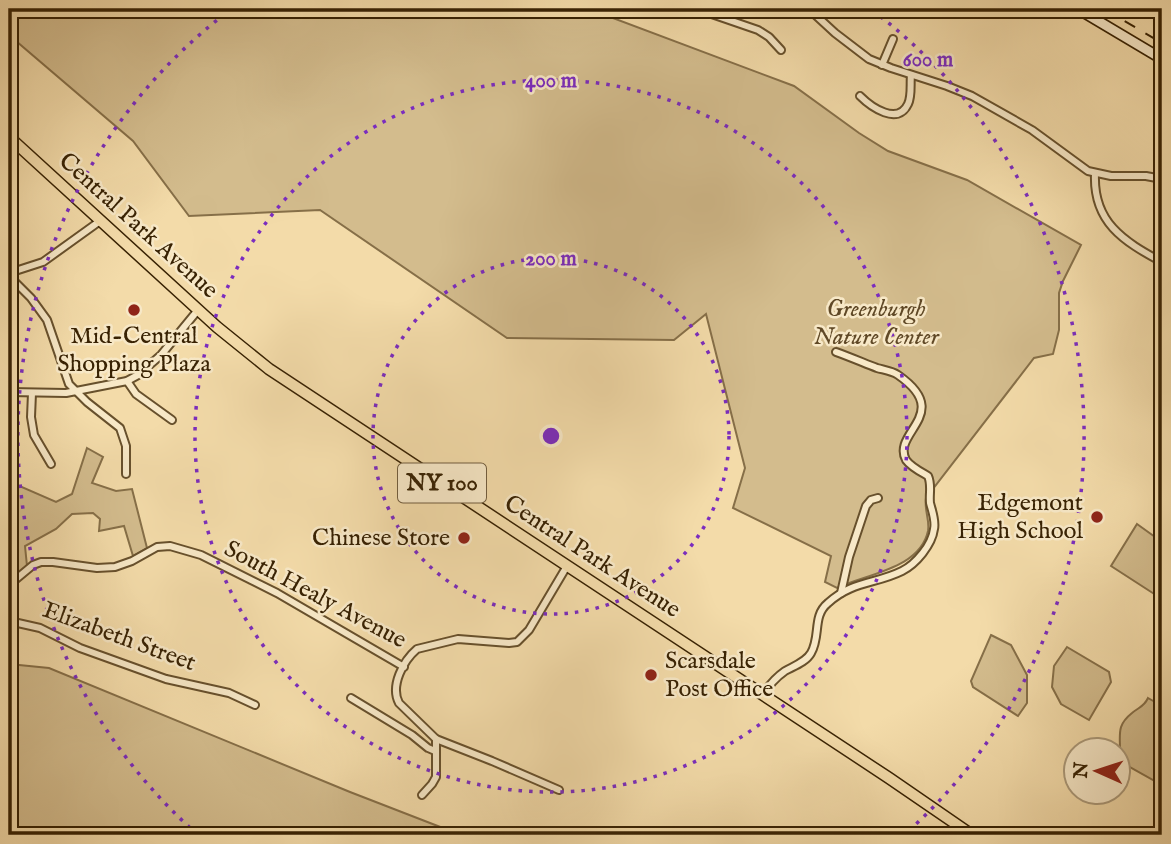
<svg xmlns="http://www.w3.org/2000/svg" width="1171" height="844" font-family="'IM FELL English',serif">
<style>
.green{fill:#d3bc8d;stroke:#866f48;stroke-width:2}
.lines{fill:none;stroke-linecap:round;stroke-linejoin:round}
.street-casing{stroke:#67502c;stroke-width:10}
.secondary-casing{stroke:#382203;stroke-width:12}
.primary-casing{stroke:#382203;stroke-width:13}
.street{stroke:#f7e8c7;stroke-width:6}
.secondary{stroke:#f7e8c7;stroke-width:9}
.primary{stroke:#f3dba9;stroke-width:10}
.rail{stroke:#382203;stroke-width:2;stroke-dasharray:12 12;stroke-linecap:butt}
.ring{fill:none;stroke:#7b2cbf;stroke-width:3.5;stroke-dasharray:3.5 7}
.poi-dot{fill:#8f2418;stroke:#f7e8c7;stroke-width:2.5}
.labels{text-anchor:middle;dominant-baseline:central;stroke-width:5;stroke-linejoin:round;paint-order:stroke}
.shield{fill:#f7e8c7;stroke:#715d3e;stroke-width:2}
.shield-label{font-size:23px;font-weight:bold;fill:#382203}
.street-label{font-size:24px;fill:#382203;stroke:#f7e8c7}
.park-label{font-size:24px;font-style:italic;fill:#5f4826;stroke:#f7e8c7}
.poi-label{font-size:24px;fill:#382203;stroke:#f7e8c7;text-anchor:end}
.centre{fill:#7b2cbf;stroke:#f7e8c7;stroke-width:3.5}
.ring-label{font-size:21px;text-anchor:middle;font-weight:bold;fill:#7b2cbf;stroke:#f7e8c7;stroke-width:5;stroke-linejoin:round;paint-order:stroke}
</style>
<rect width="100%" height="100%" fill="#f3dba9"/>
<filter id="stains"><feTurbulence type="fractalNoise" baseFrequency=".00286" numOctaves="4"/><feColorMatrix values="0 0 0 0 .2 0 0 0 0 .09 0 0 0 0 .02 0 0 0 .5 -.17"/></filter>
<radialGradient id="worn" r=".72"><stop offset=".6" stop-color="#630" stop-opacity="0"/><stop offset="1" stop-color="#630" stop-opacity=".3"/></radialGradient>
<!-- green -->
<g class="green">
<path d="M9,9h463l10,4 123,2 189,71 65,47 29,18 79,29 114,65 -18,36 -4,12v37l-6,24 -19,4 -108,140c-2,12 4,22 2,33 -8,38 -62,43 -91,57l-12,-6 6,-26 -98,-48 12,-40 -39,-154 -32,26 -167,-2 -187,-128 -131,6 -56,-75 -124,-106z"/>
<path d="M87,448l16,9 -11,26 24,8 16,-2 15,59 -14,8 -9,-30 -25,5 1,-12 -7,-6 -21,1 -16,15 -31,17 2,20 -18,15v-107l8,11 39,17 16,-8z"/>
<path d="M1137,524l25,18v57l-51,-33z"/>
<path d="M991,635l20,10 16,30v28l-9,13 -45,-29 -2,-6z"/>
<path d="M1067,647l42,25 2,10 -22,38 -28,-16 -9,-17 2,-21z"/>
<path d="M9,664l40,4 301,124 111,43h-452z"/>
<path d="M1148,698l14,8v79l-43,-24c0,-4 1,-8 1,-11 0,-17 -3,-25 12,-37 7,-6 12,-6 16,-15z"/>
</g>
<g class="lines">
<defs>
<g id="street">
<path d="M697,9l61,21 11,7 12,13"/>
<path d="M809,9l26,24 34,26 22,9 56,18 25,10 60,34 56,41 23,5h35l16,3"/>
<path d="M882,65l11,-26"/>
<path d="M860,96c11,11 38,30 48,8 4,-8 2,-20 3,-29"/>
<path d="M1095,174c-2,48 28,67 67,88"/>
<path d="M9,273l34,-11 57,-41"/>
<path d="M9,276l22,22 16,22 22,64 18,18 33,26 6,18v28"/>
<path d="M127,381l9,13 36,26"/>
<path d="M9,392l57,1 61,-12 11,-6 23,-20 37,-45"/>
<path d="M32,393l-1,24 3,18 17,29"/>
<path d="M9,585l24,-20 8,-3h12l44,6 18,-1 17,-6 25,-14 13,-1 31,9 76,38 127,74"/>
<path d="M841,593l8,-36 17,-51 5,-6 7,-2"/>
<path d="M9,621l31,7 40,20 86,31 63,14 26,12"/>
<path d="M763,695c6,-10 12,-17 22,-24 9,-5 21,-9 26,-18 10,-17 1,-37 17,-50 24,-22 48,-19 74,-32 14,-7 30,-26 32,-42 2,-8 -2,-18 -4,-26 -1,-10 2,-18 -2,-27 -7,-4 -17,-9 -22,-16 -15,-28 48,-46 -8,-85 -6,-4 -14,-5 -21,-7 -13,-5 -27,-11 -41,-16"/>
<path d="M351,698l61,37 16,13 7,3"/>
<path d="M559,790l-67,-29 -56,-22 -37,-36c-9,-17 4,-42 18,-54l41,-10 51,4 8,-1 12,-12 38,-64"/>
<path d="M422,795l10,-11 4,-7v-38"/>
</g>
<path id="secondary" d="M1078,9l84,50"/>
<path id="primary" d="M9,137l208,190 52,42 620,409 83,57"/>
</defs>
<!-- street casing -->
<use href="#street" class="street-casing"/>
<!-- secondary casing -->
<use href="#secondary" class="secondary-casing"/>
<!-- primary casing -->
<use href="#primary" class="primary-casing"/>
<!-- street -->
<use href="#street" class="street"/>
<!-- secondary -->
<use href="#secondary" class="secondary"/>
<!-- primary -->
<use href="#primary" class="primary"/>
<!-- rail -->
<path class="rail" d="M1104,9l58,34"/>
</g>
<!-- distance rings -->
<g class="ring">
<circle cx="551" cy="436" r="178"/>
<circle cx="551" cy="436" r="356"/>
<path d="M198 835A533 533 0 0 1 230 10M872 10A533 533 0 0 1 904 835"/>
</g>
<!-- markers -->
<g class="poi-dot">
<circle cx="134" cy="310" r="7"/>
<circle cx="1097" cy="517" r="7"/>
<circle cx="464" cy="538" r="7"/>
<circle cx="651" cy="675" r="7"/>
</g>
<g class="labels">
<!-- shield labels -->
<rect class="shield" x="398" y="463.5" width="88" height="39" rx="5"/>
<g class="shield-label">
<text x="442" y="483">NY 100</text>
</g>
<!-- street labels -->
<g class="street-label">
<text transform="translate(138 226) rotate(42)">Central Park Avenue</text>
<text transform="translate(592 557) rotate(33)">Central Park Avenue</text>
<text transform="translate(315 595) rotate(28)">South Healy Avenue</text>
<text transform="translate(119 637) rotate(20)">Elizabeth Street</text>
</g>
<!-- park labels -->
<g class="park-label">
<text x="876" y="309">Greenburgh<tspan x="876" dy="28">Nature Center</tspan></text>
</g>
<!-- poi labels -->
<g class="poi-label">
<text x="134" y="336" text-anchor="middle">Mid-Central<tspan x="134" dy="28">Shopping Plaza</tspan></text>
<text x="1083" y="503">Edgemont<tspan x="1083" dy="28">High School</tspan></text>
<text x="450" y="538">Chinese Store</text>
<text x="665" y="661" text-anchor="start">Scarsdale<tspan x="665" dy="28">Post Office</tspan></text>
</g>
</g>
<circle cx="551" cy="436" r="10" class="centre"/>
<g class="ring-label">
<text x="928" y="66">600 m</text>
<text x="551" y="87">400 m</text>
<text x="551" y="265">200 m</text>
</g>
<!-- margin -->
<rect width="1171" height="844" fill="none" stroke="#f3dba9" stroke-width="35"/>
<rect x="10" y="10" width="1150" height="823" fill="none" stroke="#382203" stroke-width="3.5"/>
<rect x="18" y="18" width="1136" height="809" fill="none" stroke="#382203" stroke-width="2"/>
<!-- north arrow -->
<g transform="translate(1097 771) rotate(273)"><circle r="33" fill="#f7e8c7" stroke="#ab9979" stroke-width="2"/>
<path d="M0-5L12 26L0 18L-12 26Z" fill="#8f2418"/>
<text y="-10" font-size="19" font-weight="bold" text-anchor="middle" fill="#382203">N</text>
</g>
<rect width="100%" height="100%" filter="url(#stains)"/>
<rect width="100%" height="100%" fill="url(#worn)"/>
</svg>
